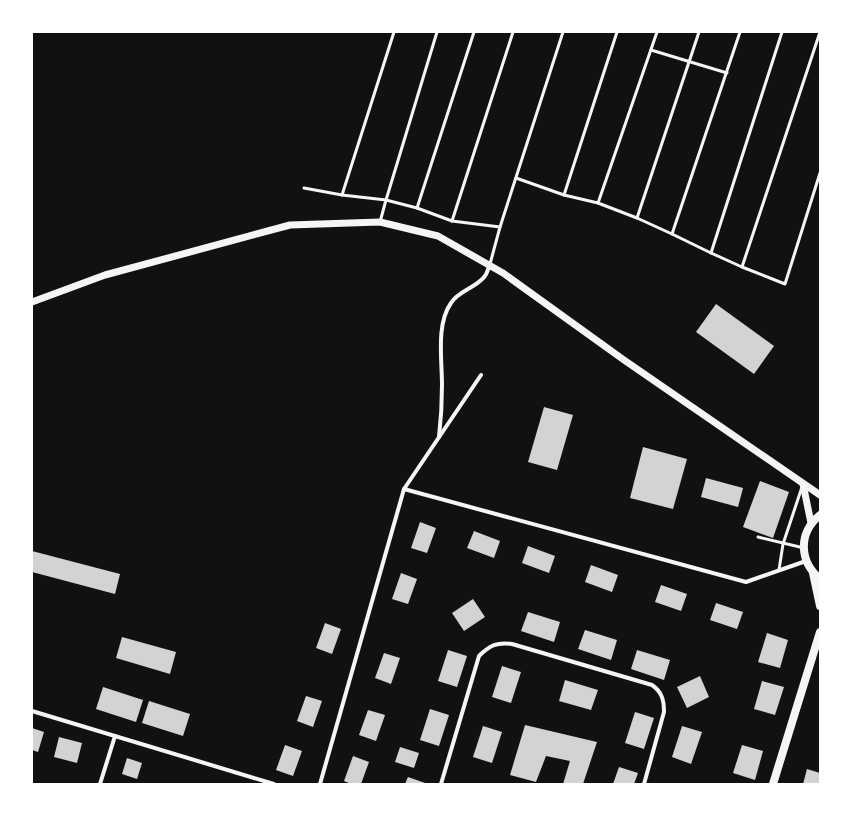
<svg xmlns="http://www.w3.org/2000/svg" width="852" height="816" font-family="'Crimson Pro',serif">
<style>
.building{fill:#d3d3d3}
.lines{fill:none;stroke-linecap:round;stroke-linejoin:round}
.service{stroke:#f5f5f5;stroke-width:3}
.minor{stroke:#f5f5f5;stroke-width:4}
.tertiary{stroke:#f5f5f5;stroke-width:7}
.secondary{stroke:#f5f5f5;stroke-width:8}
</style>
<rect width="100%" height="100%" fill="#111"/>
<!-- building -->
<g class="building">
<path d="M716,304l58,42 -20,28 -58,-42z"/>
<path d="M544,407l29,8 -16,55 -29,-8z"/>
<path d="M643,447l44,12 -14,50 -43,-11z"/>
<path d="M706,478l37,10 -5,19 -37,-10z"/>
<path d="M760,481l29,11 -16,46 -30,-11z"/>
<path d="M420,522l16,6 -9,25 -16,-5z"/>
<path d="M474,531l26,10 -6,17 -27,-10z"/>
<path d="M528,546l27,10 -6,17 -27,-10z"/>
<path d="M32,551l88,23 -5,20 -83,-22z"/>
<path d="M591,565l27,10 -6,17 -27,-10z"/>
<path d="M401,573l16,6 -9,25 -16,-5z"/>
<path d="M661,585l26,9 -6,17 -26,-9z"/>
<path d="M473,599l12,18 -21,14 -12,-18z"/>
<path d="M716,603l27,9 -6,17 -27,-9z"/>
<path d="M528,612l32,10 -6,20 -33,-11z"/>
<path d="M325,623l16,6 -9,25 -16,-6z"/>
<path d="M585,630l32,10 -6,20 -33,-11z"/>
<path d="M767,633l21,7 -8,28 -22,-6z"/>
<path d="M122,637l54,15 -6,22 -54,-16z"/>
<path d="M448,650l19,6 -10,31 -19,-6z"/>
<path d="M637,650l33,10 -6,20 -33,-11z"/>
<path d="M384,653l16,5 -9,26 -16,-6z"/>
<path d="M502,666l19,6 -10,31 -19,-6z"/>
<path d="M700,676l9,21 -22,11 -10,-21z"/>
<path d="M565,680l33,10 -7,20 -32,-9z"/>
<path d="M762,681l22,6 -9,28 -21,-6z"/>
<path d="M103,687l40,13 -7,22 -40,-13z"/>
<path d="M306,696l16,5 -9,26 -16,-6z"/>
<path d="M149,701l41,13 -7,22 -41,-13z"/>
<path d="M430,709l19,6 -10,31 -19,-6z"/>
<path d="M368,710l17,5 -9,26 -17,-6z"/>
<path d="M635,712l19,6 -10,31 -19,-6z"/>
<path d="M525,725l72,17 -14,42h-20l7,-23 -24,-5 -10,26 -26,-7z"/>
<path d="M483,726l19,6 -10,31 -19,-6z"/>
<path d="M682,726l20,6 -11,32 -19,-7z"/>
<path d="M32,728l12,4 -6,20 -6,-2z"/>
<path d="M59,737l23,6 -5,20 -23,-6z"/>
<path d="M285,745l17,6 -9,25 -17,-6z"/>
<path d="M742,745l21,6 -8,29 -22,-7z"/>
<path d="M400,747l19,6 -5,15 -19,-6z"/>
<path d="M353,756l16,6 -8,22h-10l-7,-3z"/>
<path d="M127,758l15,5 -5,16 -15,-5z"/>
<path d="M619,767l19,6 -4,11h-21z"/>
<path d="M807,769l13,4v11h-17z"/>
<path d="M408,777l20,7h-23z"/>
</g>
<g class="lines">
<!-- service -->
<g class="service">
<path d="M651,50l76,23"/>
<path d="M516,178l48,17 53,-163"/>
<path d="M304,188l38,7 52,-163"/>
<path d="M342,195l44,5 51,-168"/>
<path d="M564,195l34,8 59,-171"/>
<path d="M598,203l39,15 62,-186"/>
<path d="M417,208l35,13 61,-189"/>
<path d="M637,218l35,16 68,-202"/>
<path d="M452,221l48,6 63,-195"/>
<path d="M380,222l6,-22 31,8 57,-176"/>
<path d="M672,234l39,19 71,-221"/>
<path d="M711,253l31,14 78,-235"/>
<path d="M490,264l10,-37"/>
<path d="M742,267l43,17 35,-111"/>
<path d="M758,537l46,11"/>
<path d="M779,570l4,-26 19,-57"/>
</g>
<!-- minor -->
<g class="minor">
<path d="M439,437c2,-17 3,-35 3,-52 0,-25 -6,-61 9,-82 7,-12 25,-15 34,-27 2,-3 3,-7 5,-11"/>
<path d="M404,489l342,93 60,-21"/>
<path d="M32,711l242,73"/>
<path d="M100,784l15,-48"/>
<path d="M320,784l84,-295 77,-114"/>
<path d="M441,784l38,-128c11,-11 18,-14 33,-12l140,41c10,7 12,15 12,27l-20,72"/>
</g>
<!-- tertiary -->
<g class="tertiary">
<path d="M32,302l73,-27 185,-50 90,-3 58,14 65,37 121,87 196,135"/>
<path d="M803,484l8,39"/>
</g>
<!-- secondary -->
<g class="secondary">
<path d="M820,515c-22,18 -21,46 0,64"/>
<path d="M813,573l7,33"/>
<path d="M773,784l47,-152"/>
</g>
</g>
<!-- border -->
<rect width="852" height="816" fill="none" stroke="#ffffff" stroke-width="66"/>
</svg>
